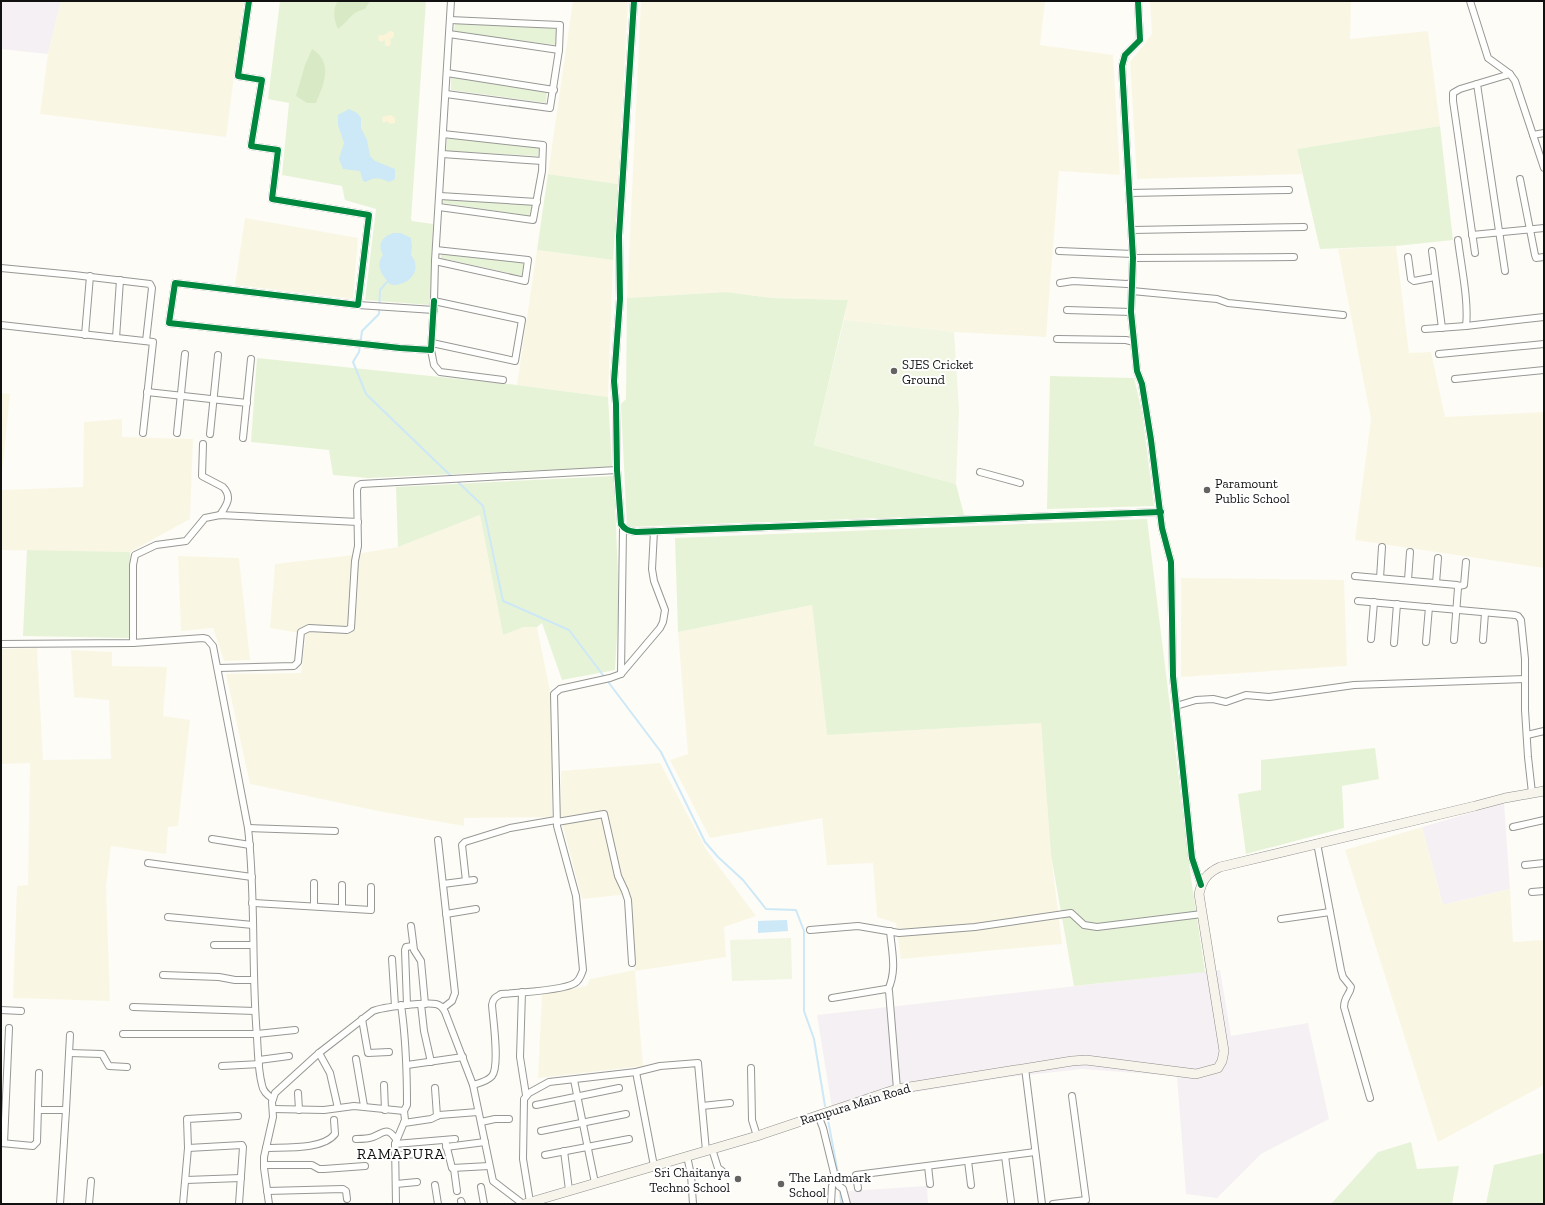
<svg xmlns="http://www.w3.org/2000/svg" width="1545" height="1205" font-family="'Zilla Slab',serif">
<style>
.industrial{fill:#f5f0f3}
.farmland{fill:#f9f7e4}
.green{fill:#e7f3d7}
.forest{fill:#d8eac5}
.sand{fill:#fcf4d9}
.pitch{fill:#f0f6e1}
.water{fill:#cde8f7}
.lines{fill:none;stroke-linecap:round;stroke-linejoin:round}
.stream{stroke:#cde8f7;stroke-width:2}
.minor-casing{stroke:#979795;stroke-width:8}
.secondary-casing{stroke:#8e8d8b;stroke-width:10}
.minor{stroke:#fffffe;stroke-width:6}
.secondary{stroke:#f6f4eb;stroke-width:9}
.cycleway-casing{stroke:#fff;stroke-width:8}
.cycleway{stroke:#00873e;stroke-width:6}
.poi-dot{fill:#646362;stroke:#fff;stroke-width:1.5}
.labels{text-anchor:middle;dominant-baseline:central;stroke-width:4;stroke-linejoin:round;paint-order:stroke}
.poi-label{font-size:13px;fill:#111;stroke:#fff;text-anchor:start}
.street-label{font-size:13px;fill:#111;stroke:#fff}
.quarter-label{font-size:15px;letter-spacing:1px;fill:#111;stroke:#fff}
</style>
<rect width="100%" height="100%" fill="#fdfcf7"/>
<!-- industrial -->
<g class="industrial">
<path d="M1,1h60l-13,53 -47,-5z"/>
<path d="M1504,803l6,86 -67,16 -21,-78z"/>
<path d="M1220,970l11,66 77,-13 21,96 -68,35 -44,44 -31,-4 -9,-118 -95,-7 -74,8 -129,21 -46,16 -16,-99z"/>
<path d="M927,1186l1,18h-83l-2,-9 6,-4z"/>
</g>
<!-- farmland -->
<g class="farmland">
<path d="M61,1h183l-18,136 -186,-23 8,-60z"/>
<path d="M573,1h55l-10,183 -70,-10z"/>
<path d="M641,1h404l-5,44 73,10 7,120 -61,-4 -13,166 -92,-5 -110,-12 4,-20 -76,-2 -46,-6 -99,6z"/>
<path d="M1150,1h201l-1,38 78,-8 12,95 -143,23 5,25 -165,5 -7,-117 22,-28z"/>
<path d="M245,218l113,20 -5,61 -118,-14z"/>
<path d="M1396,246l13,107 22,-1 14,65 99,-5v156l-189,-28 16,-121 -33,-170z"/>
<path d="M537,250l76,10 -5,137 -91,-12z"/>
<path d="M1,393l9,1 -9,90z"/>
<path d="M122,419v18l71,2 -3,80 -60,33 -129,-2v-60l82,-3 1,-65z"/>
<path d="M480,515l23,120 21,-8h13l14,69 1,121 -88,1v8l-81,-14 -133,-28 -24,-110 75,-1 5,-39 -36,-6 5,-64 70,-8 53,-9z"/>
<path d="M178,556l61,2 11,102 -26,1 -11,-33 -32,3z"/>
<path d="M1181,578l163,2 3,86 -166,11z"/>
<path d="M812,605l15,130 214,-12 10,132 11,89 -161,15 -5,-36 -19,-6 -4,-54 -46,2 -5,-47 -112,20 -40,-78 18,-6 -10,-122z"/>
<path d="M37,648l6,112 68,-1 -2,-59 -35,-3 -3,-47 41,2v14l55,1 -4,49 27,4 -12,106 -10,1 -2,27 -55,-8 -5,40 4,115 -97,-3 4,-112 11,-1 2,-122 -29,1v-115z"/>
<path d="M660,763l47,88 49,65 -32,11 2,30 -91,14 8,95 -105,12 4,-84 45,-8 3,-7 45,-9 -6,-76 -47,5 -22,-84 1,-44z"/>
<path d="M1422,827l21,78 67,-16 3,53 31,-2v145l-106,57 -93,-292z"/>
</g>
<!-- green -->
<g class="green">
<path d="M280,1h146l-15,218 1,2 21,3 -3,81 -65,-5 11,-91 -31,-9 -3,-14 -60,-11 7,-72 -21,-4z"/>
<path d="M455,23l102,5 -2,17 -101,-13z"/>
<path d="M451,77l96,14 -1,12 -95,-13z"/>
<path d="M1440,126l13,114 -57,6 -76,3 -23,-100z"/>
<path d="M447,136l92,11 -1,9 -92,-5z"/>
<path d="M548,174l70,10 -5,76 -76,-10z"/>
<path d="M444,198l88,5 -2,13 -87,-13z"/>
<path d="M441,252l83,10 -2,14 -81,-18z"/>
<path d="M726,292l46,6 76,2 -34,145 142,39 8,31 -337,12 -6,-123 5,-5 1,-101z"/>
<path d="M257,358l260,27 91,12 4,70 -244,11 -35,-3 -4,-25 -78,-8z"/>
<path d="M1050,376l84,2 8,34 12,94 -107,3z"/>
<path d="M614,476l5,124 -4,70 -53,10 -20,-57 -5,4h-13l-21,8 -23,-120 -82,32 -2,-60z"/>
<path d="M1147,519l44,359 14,94 -131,14 -23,-131 -10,-132 -214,12 -15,-130 -134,27 -3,-94z"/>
<path d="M27,550l103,2v86l-107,-2z"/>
<path d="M1375,748l4,31 -37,7 2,42 -98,26 -8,-60 23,-4v-30z"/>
<path d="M1411,1142l6,27 42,-3 -7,38h-121l47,-52z"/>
<path d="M1544,1153v51h-58l8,-39z"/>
</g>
<!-- forest -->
<g class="forest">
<path d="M338,1h32l-5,8c-14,3 -16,12 -27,20 -4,-9 -6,-20 0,-28z"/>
<path d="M312,49c3,2 6,4 8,7 11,13 2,33 -4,47h-9l-11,-7 9,-31z"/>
</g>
<!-- sand -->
<g class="sand">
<path d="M390,31l4,1v5l-4,2 1,5 -2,2h-4v-6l-4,2 -3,-2 1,-5h5z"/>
<path d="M391,115l4,3v5l-5,1 -3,-3 -4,2 -1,-6z"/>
</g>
<!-- pitch -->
<g class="pitch">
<path d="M844,320l110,12 5,78 -3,74 -142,-39z"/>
<path d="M791,938l1,41 -60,2 -2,-41z"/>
</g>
<!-- water -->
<g class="water">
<path d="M349,109l8,4 4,5v10l6,12 3,16 5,5 20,8v10l-6,3c-9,-4 -14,-6 -23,0l-3,-1 -3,-10 -17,-2 -4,-10 5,-16 -6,-18v-10z"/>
<path d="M393,233h8l10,5 1,9 -1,8c9,11 4,23 -8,28 -3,1 -6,2 -9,2 -5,0 -7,-4 -9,-7 -6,-8 -8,-15 -2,-23 -6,-11 -1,-18 10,-22z"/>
<path d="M787,920l1,11 -30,2v-12z"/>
</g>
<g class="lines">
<!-- stream -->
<g class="stream">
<path d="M387,282l-7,8 -1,24 -17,17 -3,21 -6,10 13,32 86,83"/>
<path d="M457,481l26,25 20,95 66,29 92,122 44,90 13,15 25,23 23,29 30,1 8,21v80l10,28 11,67"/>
<path d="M828,1120l12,64"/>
<path d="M840,1188l1,16"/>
</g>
<defs>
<g id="minor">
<path d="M249,1l-11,75 24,4 -11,66 27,4 -6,49 97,16 -11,90 -183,-22 -6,40 231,25 31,2 3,-49"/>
<path d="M634,1l-15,235 1,63 -6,82 2,23 1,66 4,54c4,6 8,7 15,8l525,-20"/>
<path d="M1138,1l2,39 -15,15 -3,11 11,192 -2,54 6,59 5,13 9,56 11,88 9,34 2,114 19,182 9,27"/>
<path d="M1470,1l18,57 22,16 5,7 29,87"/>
<path d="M449,34l110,16"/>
<path d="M447,73l107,17"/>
<path d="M1477,84l28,187"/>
<path d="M446,94l104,14 9,-58 1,-25 -110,-5"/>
<path d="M1533,135l11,-2"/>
<path d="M442,154l100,7"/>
<path d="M1520,179l15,76 1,3 8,-1"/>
<path d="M1129,193l160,-3"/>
<path d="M440,196l97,6"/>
<path d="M439,207l94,13 9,-49 1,-26 -100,-11"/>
<path d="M1132,230l172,-3"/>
<path d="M1472,235l72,-7"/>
<path d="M1458,240c3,25 11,62 8,86"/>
<path d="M1059,251l74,3"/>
<path d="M1432,251l10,77"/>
<path d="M1475,253l-22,-152v-8l7,-4 50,-15"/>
<path d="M1408,257l3,22 3,2 21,-4"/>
<path d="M1133,258l161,-1"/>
<path d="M435,261l90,20 3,-21 -92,-10"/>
<path d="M1,268l73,7 76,9 2,4 -6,53"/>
<path d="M1060,283l13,-2 54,3 5,-1"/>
<path d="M1132,291l85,8 11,4 115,12"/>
<path d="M358,305l76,5"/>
<path d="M1067,310l64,2"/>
<path d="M1,325l152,17 -10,91"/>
<path d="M1425,329l41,-3 78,-9"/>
<path d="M85,335l5,-59"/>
<path d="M116,338l4,-58"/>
<path d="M1057,339l69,1 8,2"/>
<path d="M432,343l83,18 7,-41 -88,-19 1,-40 16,-260"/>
<path d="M431,350l3,15 6,7 63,8"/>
<path d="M1439,354l105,-10"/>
<path d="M1455,379l89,-9"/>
<path d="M147,392l100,11"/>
<path d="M177,433l8,-79"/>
<path d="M210,434l8,-79"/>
<path d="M243,438l8,-79"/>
<path d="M203,444l-1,32 21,11c10,10 3,19 -3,28"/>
<path d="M980,472l40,11"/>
<path d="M1355,576l102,9 1,3 -4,52"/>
<path d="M1380,578l2,-31"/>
<path d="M1408,580l2,-28"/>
<path d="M1436,583l2,-25"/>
<path d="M1458,586l6,-1 2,-23"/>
<path d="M1358,601l157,14 3,1 3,4 4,39v51l3,47 4,36"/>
<path d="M1371,639l3,-37"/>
<path d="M1483,640l2,-27"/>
<path d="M1426,642l3,-35"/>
<path d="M133,643v-78l2,-10 21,-10 30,-4 19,-23 15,-3 138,7"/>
<path d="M1394,643l3,-39"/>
<path d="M1,644l132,-1 70,-5 4,1 6,7 35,182c8,69 3,139 9,209 1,16 1,33 5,48 1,7 6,10 11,14"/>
<path d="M218,668l76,-2 4,-4 3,-30 8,-4 38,2 4,-2 4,-67 3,-15 -1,-56 1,-4 3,-2 256,-14"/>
<path d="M621,674l2,-146"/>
<path d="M1176,706l20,-6 17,-1 13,3 20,-7 23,2 85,-12 171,-6"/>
<path d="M1527,735l17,-4"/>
<path d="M557,822l47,-8 14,62 7,15 3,9 4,63"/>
<path d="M1513,827l31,-7"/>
<path d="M248,828l87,3"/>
<path d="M212,839l38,6"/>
<path d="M438,840l17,153 -3,8 -9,7"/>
<path d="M1317,843l24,127 2,7 8,10c-1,8 -7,9 -7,20l26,91"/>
<path d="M148,863l104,14"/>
<path d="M1525,865l19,-2"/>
<path d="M466,881l-4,-36 3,-3 45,-14 46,-8"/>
<path d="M443,884l31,-4"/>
<path d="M1532,892l12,-1"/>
<path d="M252,903l119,7v-23"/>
<path d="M314,906v-23"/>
<path d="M342,908v-23"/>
<path d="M446,914l30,-5"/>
<path d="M168,917l85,8"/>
<path d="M1281,919l49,-7"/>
<path d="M411,926l3,24 7,11 4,43"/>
<path d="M810,930l48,-4 41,7 76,-6 96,-14 13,12 13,2 105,-13"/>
<path d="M214,945h39"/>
<path d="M392,959l3,47"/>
<path d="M163,975l56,2 16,3h19"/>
<path d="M888,990c9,-20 4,-37 2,-59"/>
<path d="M522,992l-2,65 6,38"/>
<path d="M832,998l54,-9 3,2 8,98"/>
<path d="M421,1004l3,27 7,31"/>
<path d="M407,1005l-2,-55 1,-3 7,-1"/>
<path d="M133,1007l122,4"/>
<path d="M1,1010l20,1"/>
<path d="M362,1019l6,34 21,-1"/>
<path d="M123,1034h134l38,-4"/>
<path d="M69,1053l33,1 7,12 18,1"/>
<path d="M319,1053l11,20 8,35"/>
<path d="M356,1059l8,47"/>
<path d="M259,1060l30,-4"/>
<path d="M407,1065l56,-8"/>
<path d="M222,1066l37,-2"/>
<path d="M751,1068l1,52 5,16"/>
<path d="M1025,1068l17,136"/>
<path d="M636,1072l18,94"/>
<path d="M574,1080l21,103"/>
<path d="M384,1085l1,25"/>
<path d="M473,1085c7,-2 15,-4 19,-9 8,-10 1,-57 0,-71 1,-7 4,-8 9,-11 16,-1 64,-4 74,-11 5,-3 6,-8 8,-13l-7,-74 -19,-70 -3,-132 6,-5 50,-11 11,-4 39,-46 3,-6 2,-12 -11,-29 -2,-12 2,-38"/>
<path d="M435,1088l2,28"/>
<path d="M298,1093l1,17"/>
<path d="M536,1105l83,-17"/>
<path d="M702,1106l28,-3"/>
<path d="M273,1109l51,1 30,-4 50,5 3,-6c0,-33 -1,-66 -6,-100"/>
<path d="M38,1110h28l4,-75"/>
<path d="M818,1115l5,13 13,53 3,5 4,3 4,15"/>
<path d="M481,1122l14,-3h14"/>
<path d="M404,1123l27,-4 8,-4 39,-3"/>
<path d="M541,1131l85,-17"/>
<path d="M356,1139c5,0 12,0 17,-2 12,-5 14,-10 23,2"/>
<path d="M445,1140l7,28 37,-2"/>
<path d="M1,1143l32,3 4,-4 2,-69"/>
<path d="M4,1143l5,-115"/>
<path d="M395,1144l60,-5"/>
<path d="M446,1147l39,-5"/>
<path d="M188,1148l54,-3 1,2 -4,57"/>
<path d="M266,1148c18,-1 57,2 69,-14l-1,-14"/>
<path d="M712,1149l6,19 4,3"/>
<path d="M564,1151l5,39"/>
<path d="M395,1155l31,-1"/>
<path d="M545,1155l84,-16"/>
<path d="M687,1156l4,19 2,29"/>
<path d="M1005,1156l6,46"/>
<path d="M968,1161l3,24"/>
<path d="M264,1165h48l7,4h5l41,-3"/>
<path d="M928,1166l2,18"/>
<path d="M454,1169l3,22"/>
<path d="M186,1180l55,-2"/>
<path d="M396,1184l21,-2"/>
<path d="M435,1185l3,19"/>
<path d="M481,1187l3,17"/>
<path d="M858,1188l-2,-13 179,-23"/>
<path d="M267,1191l76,-2 3,2 1,8"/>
<path d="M461,1201l1,3"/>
<path d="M530,1202l-7,-43 1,-60 5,-6 20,-11 87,-10 24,-6 38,-3 8,88"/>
<path d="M60,1204l6,-94"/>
<path d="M89,1204l2,-23"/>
<path d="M183,1204l5,-56 -1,-29 51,-3"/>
<path d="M269,1204l-5,-36v-11l9,-40 -1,-15 3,-9 44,-40 54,-42c10,-4 52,-9 63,-7 5,1 7,4 9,8l28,73 20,96 30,23"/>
<path d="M396,1204l-1,-60 10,-24 -1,-9"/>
<path d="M831,1204l1,-18 4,-5"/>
<path d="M1053,1204l33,-4 -14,-104"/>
</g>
<path id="secondary" d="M524,1204l233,-68 140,-47 175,-28 14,-1 110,14 22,-6 4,-7 2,-10 -25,-157c3,-14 8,-21 21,-27l255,-61 30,-8 39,-7"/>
</defs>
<!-- minor casing -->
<use href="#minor" class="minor-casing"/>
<!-- secondary casing -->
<use href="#secondary" class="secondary-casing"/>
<!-- minor -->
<use href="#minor" class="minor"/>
<!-- secondary -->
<use href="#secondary" class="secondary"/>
<defs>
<g id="cycleway">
<path d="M249,1l-11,75 24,4 -11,66 27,4 -6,49 97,16 -11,90 -183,-22 -6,40 231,25 31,2 3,-49"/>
<path d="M634,1l-15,235 1,63 -6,82 2,23 1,66 4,54c4,6 8,7 15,8l525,-20"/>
<path d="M1138,1l2,39 -15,15 -3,11 11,192 -2,54 6,59 5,13 9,56 11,88 9,34 2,114 19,182 9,27"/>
</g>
</defs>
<!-- cycleway casing -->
<use href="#cycleway" class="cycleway-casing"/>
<!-- cycleway -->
<use href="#cycleway" class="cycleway"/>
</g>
<!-- markers -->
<g class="poi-dot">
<circle cx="894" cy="371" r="4"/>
<circle cx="1207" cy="490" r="4"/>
<circle cx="738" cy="1179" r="4"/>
<circle cx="781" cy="1184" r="4"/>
</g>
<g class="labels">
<!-- poi labels -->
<g class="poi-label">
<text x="902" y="364">SJES Cricket<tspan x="902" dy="15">Ground</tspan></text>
<text x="1215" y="483">Paramount<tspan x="1215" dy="15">Public School</tspan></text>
<text x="730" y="1172" text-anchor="end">Sri Chaitanya<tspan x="730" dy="15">Techno School</tspan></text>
<text x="789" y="1177">The Landmark<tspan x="789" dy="15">School</tspan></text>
</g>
<!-- street labels -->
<g class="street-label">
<text transform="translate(855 1104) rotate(-17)">Rampura Main Road</text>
</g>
<!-- quarter labels -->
<g class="quarter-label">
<text x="401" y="1154">RAMAPURA</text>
</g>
</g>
<!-- border -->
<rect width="1545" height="1205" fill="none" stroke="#111111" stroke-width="4"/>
</svg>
